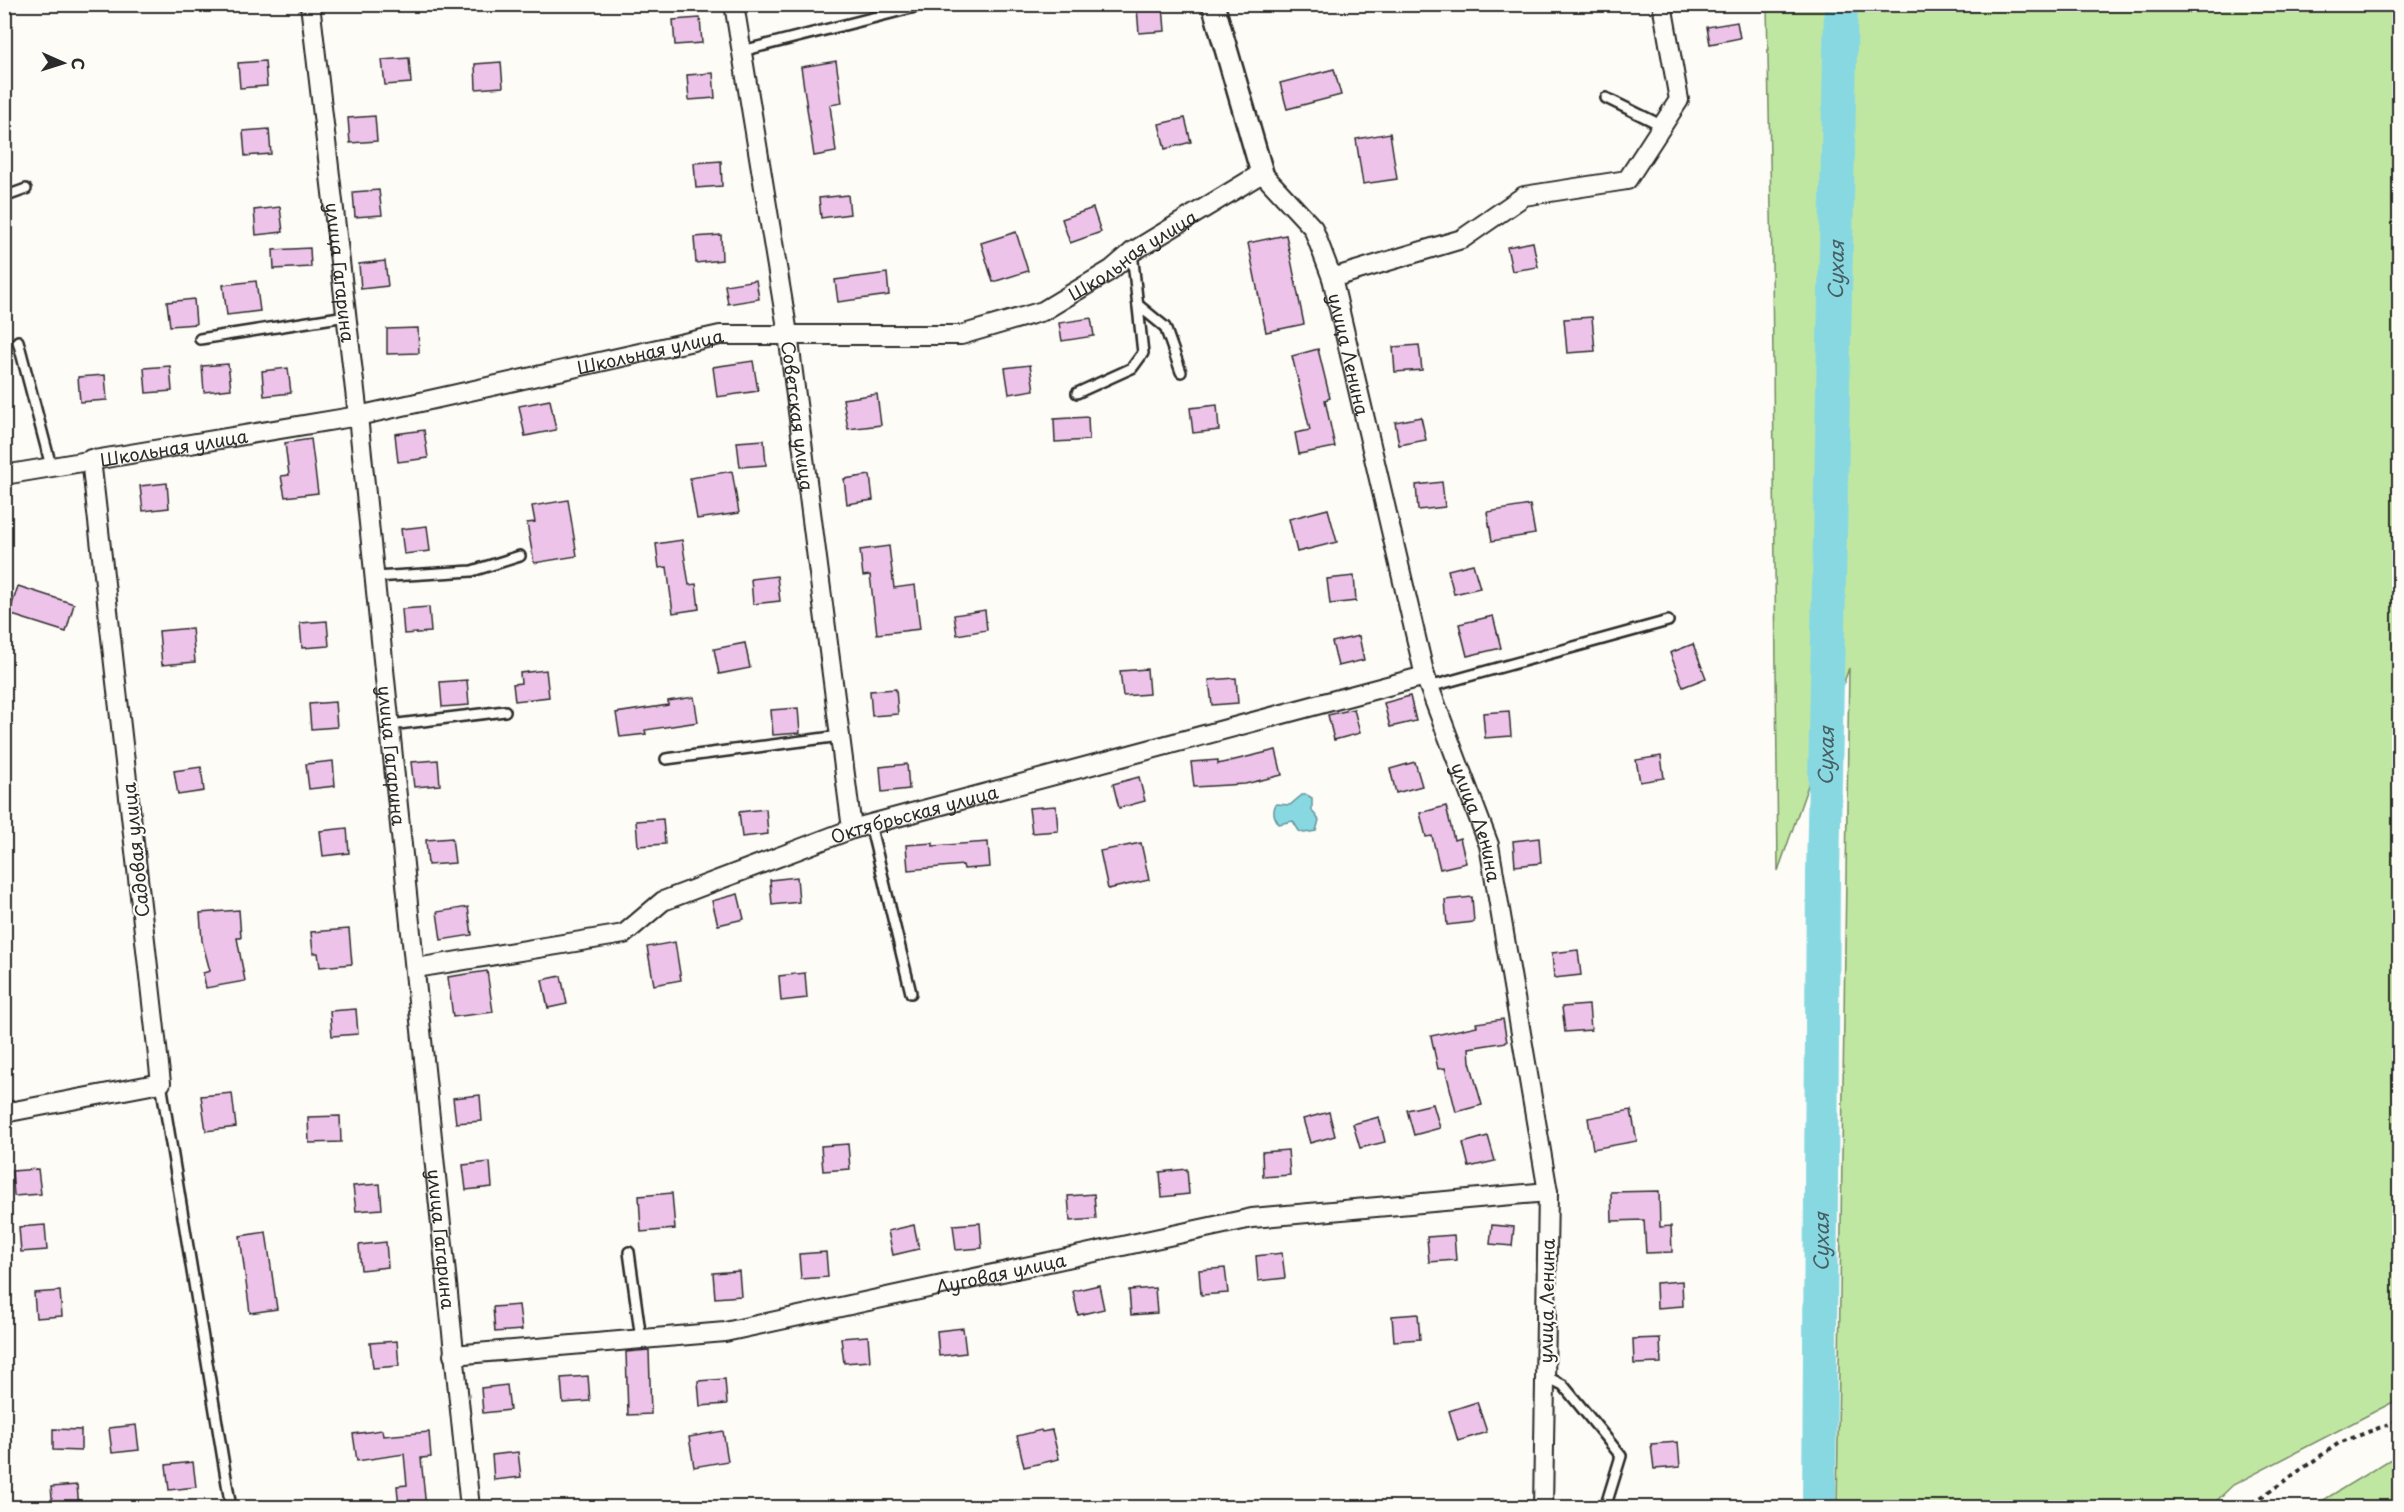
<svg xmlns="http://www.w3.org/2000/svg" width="2404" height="1512" font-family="'Playpen Sans',sans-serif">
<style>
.green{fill:#c0e7a2;stroke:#768966;stroke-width:1.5}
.water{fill:#88d8e2;stroke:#639399;stroke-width:1.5}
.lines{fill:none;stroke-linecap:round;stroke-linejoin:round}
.river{stroke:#88d8e2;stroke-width:34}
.building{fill:#eec3ea;stroke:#2b2b2b;stroke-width:1.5}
.service-casing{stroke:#2b2b2b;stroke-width:14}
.minor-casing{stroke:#2b2b2b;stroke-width:22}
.tertiary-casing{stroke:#2b2b2b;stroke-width:26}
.path{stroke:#2b2b2b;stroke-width:4;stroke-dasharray:4.5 4.5;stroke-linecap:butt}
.service{stroke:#fdfcf7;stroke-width:9}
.minor{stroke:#fdfcf7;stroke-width:18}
.tertiary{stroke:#fdfcf7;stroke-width:21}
.labels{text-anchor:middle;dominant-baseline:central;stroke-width:4.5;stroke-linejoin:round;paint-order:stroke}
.street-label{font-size:18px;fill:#2b2b2b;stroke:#fdfcf7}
.water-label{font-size:20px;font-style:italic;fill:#475f62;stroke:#fdfcf7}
</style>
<rect width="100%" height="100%" fill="#fdfcf7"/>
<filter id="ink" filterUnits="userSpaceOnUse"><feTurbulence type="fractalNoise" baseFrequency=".0167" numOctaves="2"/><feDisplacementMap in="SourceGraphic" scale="12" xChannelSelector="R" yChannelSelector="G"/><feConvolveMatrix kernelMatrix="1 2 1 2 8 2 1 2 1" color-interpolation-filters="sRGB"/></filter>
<g filter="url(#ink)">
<!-- green -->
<g class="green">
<path d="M1767,5h632v1394l-166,86 -23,22h-373l12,-839 -71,203 -6,-609z"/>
<path d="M2399,1454v53h-87z"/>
</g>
<!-- water -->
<path class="water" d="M1302,795h5l5,3v13l7,9 -3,11 -12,2 -5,-2 -6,-10 -14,3c-5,-7 -7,-12 -3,-20l14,1z"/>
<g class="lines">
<!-- river -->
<path class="river" id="s1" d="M1819,1508l4,-634 18,-870"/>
</g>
<!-- building -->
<g class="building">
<path d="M1163,6l2,25 -26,2 -2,-25z"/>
<path d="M700,18l2,25 -27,2 -2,-25z"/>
<path d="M1737,22l3,16 -30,6 -3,-17z"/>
<path d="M409,58l2,25 -26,2 -3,-25z"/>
<path d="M265,61l2,25 -27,2 -2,-25z"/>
<path d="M836,61l6,42 -12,2 6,47 -22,4 -13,-89z"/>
<path d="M501,62l2,25 -27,2 -1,-25z"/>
<path d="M1334,69l7,26 -54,14 -7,-26z"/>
<path d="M713,73l2,25 -26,2 -2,-25z"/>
<path d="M375,116l2,25 -27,2 -2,-25z"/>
<path d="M1185,118l6,24 -26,7 -6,-25z"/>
<path d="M269,129l2,25 -26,2 -2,-25z"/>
<path d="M1390,133l7,46 -34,5 -7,-45z"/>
<path d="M721,161l1,25 -26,2 -2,-25z"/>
<path d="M379,190l3,25 -27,2 -2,-25z"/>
<path d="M848,195l2,19 -29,4 -2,-20z"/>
<path d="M280,207l3,25 -27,3 -2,-25z"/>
<path d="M1093,208l8,24 -31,11 -8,-24z"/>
<path d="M1016,232l12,39 -35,11 -12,-39z"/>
<path d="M721,235l1,25 -26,3 -2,-26z"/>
<path d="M1286,235l18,89 -38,8 -18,-89z"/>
<path d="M1533,242l5,25 -26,4 -5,-24z"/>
<path d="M310,248l1,19 -37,2 -1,-19z"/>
<path d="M385,261l3,25 -27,3 -2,-25z"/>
<path d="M887,273l2,22 -51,7 -3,-22z"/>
<path d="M756,280l3,19 -31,5 -3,-19z"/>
<path d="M256,281l4,30 -33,4 -4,-30z"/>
<path d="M194,299l2,25 -26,2 -3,-24z"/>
<path d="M1592,317l3,34 -28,2 -3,-34z"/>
<path d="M1091,318l3,18 -32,5 -3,-18z"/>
<path d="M418,328l1,25 -32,1v-25z"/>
<path d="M1419,345l3,25 -27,2 -2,-25z"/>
<path d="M1318,349l12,49 -5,2 10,47 -36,7 -4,-21 15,-3 -18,-74z"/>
<path d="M753,361l5,30 -41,6 -4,-30z"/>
<path d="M228,364l3,25 -27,3 -2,-26z"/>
<path d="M1030,365l4,25 -25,4 -4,-26z"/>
<path d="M170,366l2,25 -26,2 -2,-25z"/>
<path d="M288,368l3,25 -27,3 -2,-25z"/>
<path d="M105,375l2,25 -27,2 -2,-25z"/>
<path d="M877,394l4,31 -33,4 -5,-30z"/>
<path d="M550,400l6,30 -31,6 -6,-30z"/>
<path d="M1217,405l2,25 -26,3 -3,-25z"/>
<path d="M1088,417l1,23 -34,2 -1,-23z"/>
<path d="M1421,417l5,23 -27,5 -4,-23z"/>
<path d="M424,430l4,28 -30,4 -3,-28z"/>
<path d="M311,439l7,54 -33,4 -4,-21 8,-1 -4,-32z"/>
<path d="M764,440l2,25 -26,2 -3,-25z"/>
<path d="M732,471l7,42 -42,6 -7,-41z"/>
<path d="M870,475l3,25 -26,4 -3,-25z"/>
<path d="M1442,482l3,25 -27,3 -2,-25z"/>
<path d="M167,483l2,25 -26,3 -3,-25z"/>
<path d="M568,500l9,56 -43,7 -7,-40 8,-1 -3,-16z"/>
<path d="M1530,505l5,29 -43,7 -5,-29z"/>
<path d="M1328,509l9,33 -40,10 -8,-33z"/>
<path d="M427,526l3,25 -26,3 -3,-25z"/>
<path d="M682,540l7,45 7,-1 3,25 -26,4 -6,-46 -8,1 -3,-24z"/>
<path d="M889,546l5,42 21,-3 5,44 -43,5 -7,-59 -7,1 -3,-26z"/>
<path d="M1473,564l7,24 -26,6 -6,-24z"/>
<path d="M777,576l3,25 -27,3 -2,-25z"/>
<path d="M1354,576l2,25 -26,3 -3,-25z"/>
<path d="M18,586l56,18 -8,28 -57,-18z"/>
<path d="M429,607l2,25 -27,2 -2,-25z"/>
<path d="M985,610l2,20 -30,5 -3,-20z"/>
<path d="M1493,616l8,32 -34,8 -8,-32z"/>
<path d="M327,621l2,25 -27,2 -2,-25z"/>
<path d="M192,628l3,34 -33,3 -3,-34z"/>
<path d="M1359,636l5,24 -26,6 -6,-24z"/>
<path d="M745,643l5,25 -31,6 -5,-25z"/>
<path d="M1693,644l13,34 -23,9 -13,-34z"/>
<path d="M1147,669l2,25 -26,2 -3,-25z"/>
<path d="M546,670l3,27 -34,4 -2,-17 8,-1 -1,-10z"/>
<path d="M1236,678l2,25 -26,2 -3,-25z"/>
<path d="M467,680l2,25 -27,2 -2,-25z"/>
<path d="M896,689l2,25 -26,2 -2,-25z"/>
<path d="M1410,696l6,25 -26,6 -6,-24z"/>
<path d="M694,697l4,25 -53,8 1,4 -26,3 -4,-24 52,-8v-4z"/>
<path d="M335,702l2,25 -26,2 -2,-25z"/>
<path d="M798,708l2,25 -27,2 -2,-25z"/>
<path d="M1354,709l6,24 -26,7 -6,-25z"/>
<path d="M1509,711l2,25 -26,2 -2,-25z"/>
<path d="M1276,750l6,25 -37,9 -51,3 -3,-25 27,-2v4z"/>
<path d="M1661,756l3,22 -24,4 -4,-22z"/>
<path d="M438,760l2,25 -26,2 -3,-25z"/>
<path d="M333,761l2,25 -26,3 -3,-25z"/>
<path d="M1415,762l7,24 -26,7 -6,-24z"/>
<path d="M907,764l2,25 -27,3 -2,-25z"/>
<path d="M201,767l3,24 -26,4 -4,-24z"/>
<path d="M1139,777l6,24 -26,7 -6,-24z"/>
<path d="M1056,806l2,25 -26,2 -3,-25z"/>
<path d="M1446,806l8,34 6,-2 6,25 -26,6 -8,-33 -6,1 -6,-24z"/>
<path d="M766,809l2,25 -26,3 -3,-25z"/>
<path d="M663,819l2,25 -27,2 -2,-25z"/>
<path d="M347,828l2,25 -26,3 -3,-25z"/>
<path d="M452,838l3,25 -27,2 -2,-25z"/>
<path d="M1539,838l2,25 -26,3 -2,-25z"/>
<path d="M988,842l2,25 -26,2 -1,-4 -55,5 -2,-25 27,-2v3z"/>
<path d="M1141,843l8,37 -41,9 -8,-38z"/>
<path d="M797,877l2,25 -27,3 -2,-25z"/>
<path d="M738,894l6,25 -26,6 -6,-24z"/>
<path d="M1472,897l2,25 -27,3 -2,-25z"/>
<path d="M468,907l4,28 -31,5 -4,-28z"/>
<path d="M239,910l2,28h-4l8,43 -39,7 -3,-15 7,-2 -8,-30 -2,-28z"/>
<path d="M349,929l3,35 -32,3 -2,-14h-5l-2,-21z"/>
<path d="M675,942l6,38 -27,5 -7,-38z"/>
<path d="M1578,950l3,25 -27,3 -2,-25z"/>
<path d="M487,971l6,41 -40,5 -5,-40z"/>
<path d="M805,973l2,25 -26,3 -2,-25z"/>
<path d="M561,976l6,28 -19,4 -6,-28z"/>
<path d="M1589,1005l2,25 -26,2 -3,-25z"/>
<path d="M356,1009l2,25 -26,2 -2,-25z"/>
<path d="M1503,1019l4,23 -38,6 1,14 12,43 -26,7 -11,-44 -7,1 -7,-33 46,-10 -1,-3z"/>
<path d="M232,1093l4,34 -30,4 -5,-35z"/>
<path d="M480,1095l2,26 -26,2 -3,-25z"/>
<path d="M1433,1104l7,24 -26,7 -7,-25z"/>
<path d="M1631,1110l6,31 -44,8 -5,-31z"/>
<path d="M1329,1112l6,24 -25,7 -7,-24z"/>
<path d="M340,1116l1,26 -32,1 -1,-26z"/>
<path d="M1379,1117l6,25 -25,6 -7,-24z"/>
<path d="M1488,1136l7,25 -26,6 -6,-24z"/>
<path d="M848,1144l2,25 -27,2 -2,-25z"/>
<path d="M1288,1150l2,25 -27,2 -1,-25z"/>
<path d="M490,1162l2,25 -26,3 -3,-25z"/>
<path d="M38,1169l3,25 -27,2 -2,-25z"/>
<path d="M1187,1169l2,25 -27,3 -2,-25z"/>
<path d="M380,1184l2,25 -26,2 -3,-25z"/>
<path d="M1659,1191l1,36 11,-1 1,26 -26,1 -2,-33 -32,1 -1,-29z"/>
<path d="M672,1193l3,36 -34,3 -2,-36z"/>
<path d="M1094,1194l2,25 -26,2 -2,-25z"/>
<path d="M980,1223l2,25 -26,2 -3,-25z"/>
<path d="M45,1225l2,25 -26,2 -2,-25z"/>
<path d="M914,1225l5,24 -26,6 -5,-24z"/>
<path d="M1492,1225l22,2 -2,19 -22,-2z"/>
<path d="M266,1232l11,77 -27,4 -10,-77z"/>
<path d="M1454,1235l2,25 -27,2 -2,-25z"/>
<path d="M386,1242l2,25 -27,3 -2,-25z"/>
<path d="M826,1252l2,25 -27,2 -2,-25z"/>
<path d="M1282,1253l3,25 -27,3 -2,-25z"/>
<path d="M1225,1268l3,25 -27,2 -2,-25z"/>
<path d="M739,1271l2,25 -26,2 -2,-25z"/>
<path d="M1682,1281l1,25 -26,2 -1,-25z"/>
<path d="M1099,1285l5,24 -26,6 -5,-24z"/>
<path d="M1155,1288l2,25 -26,2 -2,-25z"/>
<path d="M60,1291l2,25 -26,2 -2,-25z"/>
<path d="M519,1305l3,25 -27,2 -2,-25z"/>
<path d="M1418,1314l2,25 -26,2 -2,-25z"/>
<path d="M963,1328l3,25 -27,3 -2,-25z"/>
<path d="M868,1336l2,25 -26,2 -3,-25z"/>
<path d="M1660,1338l1,25 -27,1 -1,-25z"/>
<path d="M397,1341l2,25 -26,2 -3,-25z"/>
<path d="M649,1350l2,64 -23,1 -2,-63z"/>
<path d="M588,1376l2,25 -27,2 -2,-25z"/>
<path d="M725,1379l2,25 -27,2 -2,-25z"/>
<path d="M507,1385l3,25 -27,3 -2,-25z"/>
<path d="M1477,1402l10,30 -29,9 -9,-30z"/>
<path d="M136,1425l3,25 -27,3 -3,-25z"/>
<path d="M53,1429l28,1v21l-28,-1z"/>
<path d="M382,1430l1,6 46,-4 2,25 -10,1 5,50h-27l-2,-22 10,-1 -3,-31 -47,7 -4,-27z"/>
<path d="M1041,1430l1,2 10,-2 7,29 -35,8 -7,-31z"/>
<path d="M723,1431l5,30 -34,6 -5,-30z"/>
<path d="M1678,1442l2,25 -26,2 -3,-25z"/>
<path d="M518,1452l3,25 -27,3 -2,-25z"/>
<path d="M193,1462l3,25 -27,3 -3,-25z"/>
<path d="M77,1485l2,23h-26l-2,-21z"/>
</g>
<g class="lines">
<defs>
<g id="service">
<path d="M742,51l185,-47"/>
<path d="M1606,98l57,28"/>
<path d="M4,197l22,-8"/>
<path d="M1138,305l27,22 16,45"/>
<path d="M200,339l146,-23"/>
<path d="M18,341l33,125"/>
<path d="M1077,393l55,-25 11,-15 -11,-101"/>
<path d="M375,577l97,-6 48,-15"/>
<path d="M1429,687l239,-66"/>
<path d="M390,725l115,-14"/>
<path d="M666,759l174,-23"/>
<path d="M870,824l41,169"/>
<path d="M161,1083l70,425"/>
<path d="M629,1252l12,87"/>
<path d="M1545,1376l18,9 58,71 -16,52"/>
</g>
<g id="minor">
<path id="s2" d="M310,4l48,412 112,1092"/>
<path id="s3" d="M734,4l54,330 64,495"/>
<path d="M1332,278l130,-39 62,-43 103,-16 52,-80 -17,-96"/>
<path id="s4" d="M4,475l354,-59 362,-81h241l82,-24 68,-41 21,-18 130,-79 51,55 19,50 93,398 64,169 59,347 -5,316"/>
<path id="s5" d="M416,968l208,-34 39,-33 189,-72 573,-153"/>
<path d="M4,1113l157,-30 -70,-624"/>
<path id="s6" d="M453,1355l272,-23 527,-114 296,-26"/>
</g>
<path id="tertiary" d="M1213,4l49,169"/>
</defs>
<!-- service casing -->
<use href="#service" class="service-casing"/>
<!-- minor casing -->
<use href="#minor" class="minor-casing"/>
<!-- tertiary casing -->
<use href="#tertiary" class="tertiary-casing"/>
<!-- path -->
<path class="path" d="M2246,1508l93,-65 61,-23"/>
<!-- service -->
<use href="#service" class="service"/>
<!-- minor -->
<use href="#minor" class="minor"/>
<!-- tertiary -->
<use href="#tertiary" class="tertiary"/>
</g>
</g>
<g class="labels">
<!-- street labels -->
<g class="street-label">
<text stroke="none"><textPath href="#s4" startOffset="1162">Школьная улица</textPath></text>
<text stroke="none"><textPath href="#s2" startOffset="270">улица Гагарина</textPath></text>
<text stroke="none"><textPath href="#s4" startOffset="658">Школьная улица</textPath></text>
<text stroke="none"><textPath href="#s4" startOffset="1522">улица Ленина</textPath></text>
<text stroke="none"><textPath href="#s3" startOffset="417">Советская улица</textPath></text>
<text stroke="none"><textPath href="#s4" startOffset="172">Школьная улица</textPath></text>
<text stroke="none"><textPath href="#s2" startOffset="756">улица Гагарина</textPath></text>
<text stroke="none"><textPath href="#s5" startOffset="528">Октябрьская улица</textPath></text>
<text stroke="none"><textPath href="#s4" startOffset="2008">улица Ленина</textPath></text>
<text transform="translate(135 850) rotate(-96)">Садовая улица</text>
<text stroke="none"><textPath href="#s2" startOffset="1242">улица Гагарина</textPath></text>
<text stroke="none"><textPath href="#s6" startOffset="555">Луговая улица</textPath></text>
<text transform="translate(1546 1301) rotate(-89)">улица Ленина</text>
</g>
<!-- water labels -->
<g class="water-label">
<text stroke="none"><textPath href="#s1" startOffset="1238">Сухая</textPath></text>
<text stroke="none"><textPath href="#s1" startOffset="752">Сухая</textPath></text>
<text stroke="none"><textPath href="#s1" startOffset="266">Сухая</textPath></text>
</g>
</g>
<!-- margin -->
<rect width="2404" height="1512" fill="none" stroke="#fdfcf7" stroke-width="24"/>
<rect x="12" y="12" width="2380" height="1488" fill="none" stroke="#2b2b2b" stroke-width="2" filter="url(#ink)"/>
<!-- north arrow -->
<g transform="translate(63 63) rotate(93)" stroke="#fdfcf7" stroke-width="4.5" paint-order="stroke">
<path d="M0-4.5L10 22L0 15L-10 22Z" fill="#2b2b2b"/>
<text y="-9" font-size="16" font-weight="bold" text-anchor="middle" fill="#2b2b2b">С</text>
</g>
</svg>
